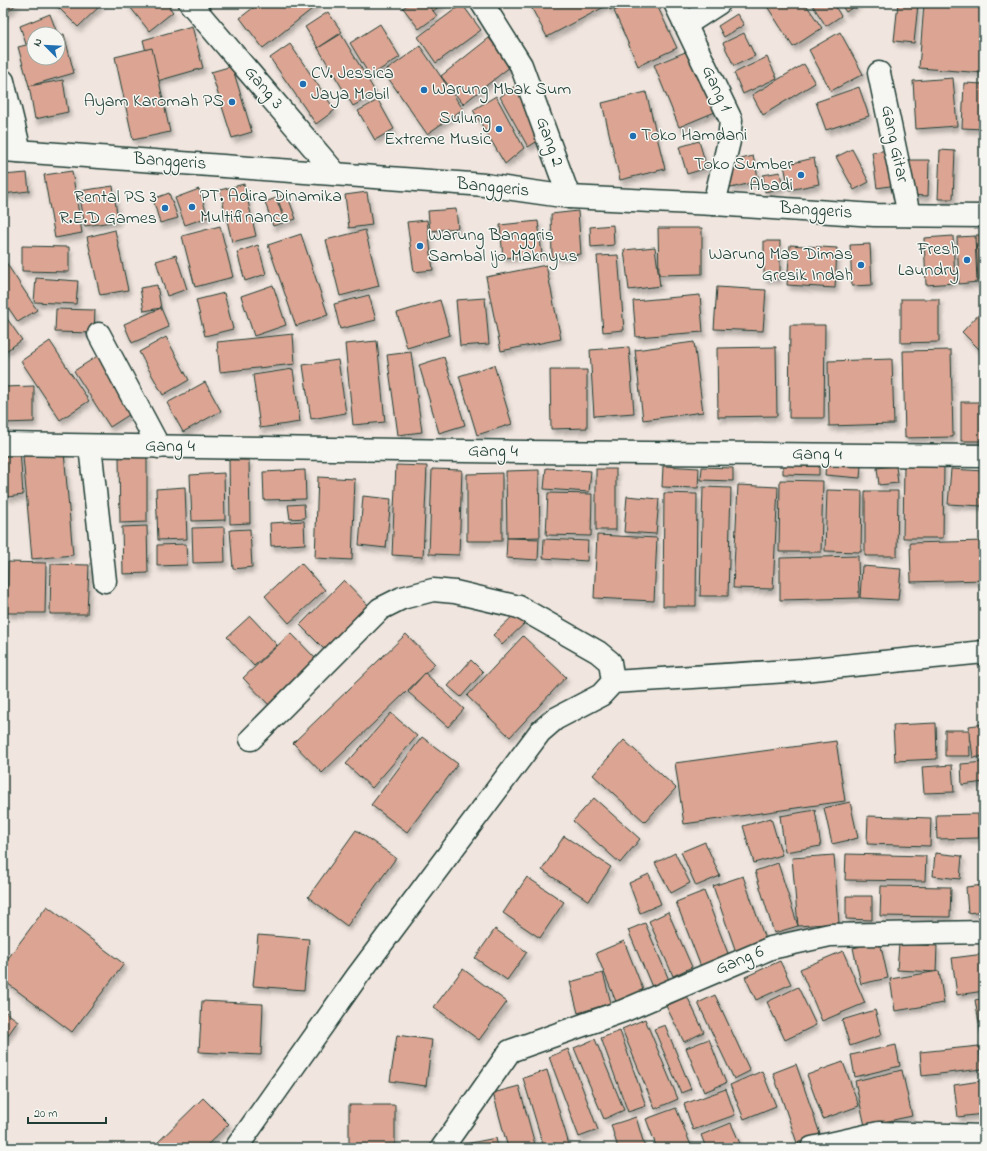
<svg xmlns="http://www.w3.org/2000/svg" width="987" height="1151" font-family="'Indie Flower',sans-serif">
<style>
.building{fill:#dca593;stroke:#1f3d34;filter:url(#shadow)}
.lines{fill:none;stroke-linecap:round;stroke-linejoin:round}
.minor-casing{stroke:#1f3d34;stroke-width:25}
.tertiary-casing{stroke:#1f3d34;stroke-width:25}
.minor{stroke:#f6f6f2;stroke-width:22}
.tertiary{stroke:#f6f6f2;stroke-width:22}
.poi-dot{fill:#1f6fb2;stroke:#f6f6f2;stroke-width:1.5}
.labels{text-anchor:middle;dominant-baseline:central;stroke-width:3;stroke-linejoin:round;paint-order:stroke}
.poi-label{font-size:18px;fill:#1f3d34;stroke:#f6f6f2;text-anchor:end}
.street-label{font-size:18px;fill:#1f3d34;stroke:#f6f6f2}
</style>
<defs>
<filter id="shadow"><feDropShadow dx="2.5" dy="4.5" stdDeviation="2" flood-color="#0004"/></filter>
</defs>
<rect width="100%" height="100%" fill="#f1e6df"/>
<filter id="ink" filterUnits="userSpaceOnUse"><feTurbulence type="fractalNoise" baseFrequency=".025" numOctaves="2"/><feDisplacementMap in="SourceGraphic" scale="8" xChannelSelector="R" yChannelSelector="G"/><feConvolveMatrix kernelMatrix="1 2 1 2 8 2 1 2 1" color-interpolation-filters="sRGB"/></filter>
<g filter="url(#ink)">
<!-- building -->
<g class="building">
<path d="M3,3h15l-15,12z"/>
<path d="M54,3h49l-25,24z"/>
<path d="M127,3h39l7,9 -24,19z"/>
<path d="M259,3h57l1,2 -54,43 -23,-30z"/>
<path d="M410,3h17l10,13 -18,13 -16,-21z"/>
<path d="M427,3h17l-11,8z"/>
<path d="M529,3h75l2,3 -59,31z"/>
<path d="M606,3h18l-14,7z"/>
<path d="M631,3h25l21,45 -39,18 -24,-55z"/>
<path d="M765,3h40l17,25 -29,19z"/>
<path d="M811,3h22l8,13 -15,10z"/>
<path d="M840,3h19l-13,9z"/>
<path d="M898,3l20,1 -4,39 -20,-2z"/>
<path d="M462,4l19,26 -45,33 -18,-26z"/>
<path d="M924,4l60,4v65l-65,-5z"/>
<path d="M328,12l14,20 -24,16 -13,-21z"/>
<path d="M50,14l7,19 -23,1v8l-8,2 -6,-18z"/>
<path d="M737,14l7,11 -20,12 -6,-11z"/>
<path d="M380,24l20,33 -30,19 -20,-33z"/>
<path d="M192,26l11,42 -49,14 -11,-42z"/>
<path d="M840,32l23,42 -32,17 -22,-41z"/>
<path d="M744,33l11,23 -21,10 -11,-23z"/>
<path d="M64,34l10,39 -45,13 -11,-39 16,-4v15h24v-22z"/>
<path d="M341,34l35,59 -23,13 -35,-58z"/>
<path d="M489,38l22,28 -48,38 -22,-28z"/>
<path d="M290,44l45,66 -19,14 -46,-66z"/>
<path d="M420,46l43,63 -36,25 -43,-62z"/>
<path d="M152,48l18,84 -37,8 -18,-83z"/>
<path d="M690,50l25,62 -36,15 -25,-62z"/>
<path d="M767,57l10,21 -34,16 -9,-21z"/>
<path d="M804,64l11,19 -52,32 -11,-20z"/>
<path d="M232,66l20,66 -20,6 -21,-66z"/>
<path d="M953,78l4,48 -41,3 -3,-48z"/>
<path d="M63,80l5,32 -33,7 -6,-33z"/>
<path d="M519,83l27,53 -18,11 -28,-50z"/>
<path d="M964,83l20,1v45l-22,-1z"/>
<path d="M859,87l10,29 -43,14 -10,-28z"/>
<path d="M646,92l19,77 -45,11 -18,-77z"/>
<path d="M496,96l28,52 -19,16 -32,-54z"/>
<path d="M378,100l16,29 -19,11 -17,-29z"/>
<path d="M699,141l8,27 -20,6 -8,-27z"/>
<path d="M852,149l17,33 -15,8 -18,-33z"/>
<path d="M891,150l5,35 -19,3 -5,-36z"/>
<path d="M940,150l15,1 -2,48h-15z"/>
<path d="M753,156l6,25 -28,7 -6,-25z"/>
<path d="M814,158l5,26 -30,6 -5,-25z"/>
<path d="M907,160h22l-1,36 -22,-1z"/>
<path d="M72,171l10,62 -27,5 -11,-63z"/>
<path d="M780,172l3,16 -18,4 -2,-17z"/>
<path d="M27,173l2,18 -26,3v-19z"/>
<path d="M244,184l12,52 -24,6 -12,-52z"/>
<path d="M113,186l5,35 -33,5 -6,-35z"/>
<path d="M199,189l9,28 -23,8 -10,-27z"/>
<path d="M367,192l5,33 -23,3 -4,-33z"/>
<path d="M169,193l9,25 -18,5 -7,-24z"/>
<path d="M287,194l9,25 -10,3 -9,-25z"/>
<path d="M276,198l9,24 -12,4 -8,-24z"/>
<path d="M456,209l2,19 -28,3 -2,-20z"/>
<path d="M578,211l3,43 -29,3 -1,-43z"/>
<path d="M427,220l6,50 -19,2 -7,-50z"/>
<path d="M538,221l4,34 -39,3 -3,-33z"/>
<path d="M613,225l1,20 -23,2 -1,-20z"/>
<path d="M220,226l13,51 -38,10 -13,-51z"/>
<path d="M658,228h44v46l-43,1z"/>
<path d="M115,230l13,60 -28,5 -13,-58z"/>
<path d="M365,230l14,56 -39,10 -14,-56z"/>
<path d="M301,234l27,81 -32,11 -28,-81z"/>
<path d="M976,235h8v47l-6,1z"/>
<path d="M953,236l2,47 -29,2 -2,-47z"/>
<path d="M975,236l2,46 -18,2 -2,-47z"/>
<rect x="764" y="241" width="16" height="38"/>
<path d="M870,244l2,41 -20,1 -2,-41z"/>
<path d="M258,245l8,29 -21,7 -8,-29z"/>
<path d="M790,245l47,3 -2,40 -48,-3z"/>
<path d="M22,246l47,1v25l-47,-1z"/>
<path d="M655,247l5,39 -31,4 -5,-40z"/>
<path d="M176,255l11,34 -20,7 -11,-35z"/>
<path d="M618,255l6,75 -21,2 -6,-76z"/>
<path d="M3,258l34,52 -19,12 -15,-22z"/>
<path d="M546,265l15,74 -60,12 -15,-74z"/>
<path d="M36,278l42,3 -2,23 -42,-2z"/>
<path d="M157,285l4,23 -17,3 -4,-23z"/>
<path d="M273,285l13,40 -32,11 -13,-40z"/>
<path d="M717,287l49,3 -3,41 -49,-2z"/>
<path d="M224,293l9,36 -28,7 -9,-36z"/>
<path d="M369,295l7,25 -36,9 -6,-25z"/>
<path d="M700,295l3,37 -67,5 -3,-36z"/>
<path d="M485,298l4,46 -29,2 -4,-46z"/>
<path d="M901,299h38v43l-38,1z"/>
<path d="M440,300l10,35 -43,13 -10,-35z"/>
<path d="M161,308l8,19 -37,16 -8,-19z"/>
<path d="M56,309l39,1 -1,23 -39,-1z"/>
<path d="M984,309v45l-22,-22z"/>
<path d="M3,313l19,27 -19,13z"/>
<path d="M790,325h35l-1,93h-35z"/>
<path d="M293,334l2,30 -75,8 -3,-30z"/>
<path d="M166,337l23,43 -26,15 -24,-43z"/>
<path d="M50,341l39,60 -29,19 -39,-59z"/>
<path d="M377,341l8,81 -32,3 -8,-81z"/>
<path d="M694,342l9,70 -60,8 -8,-70z"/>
<path d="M629,347l5,66 -40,3 -4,-66z"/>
<path d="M776,347l1,69 -59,1 -1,-69z"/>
<path d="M951,350l2,87 -48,1 -2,-87z"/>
<path d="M411,352l11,80 -24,3 -11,-80z"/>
<path d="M99,355l36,56 -25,16 -36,-56z"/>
<path d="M444,357l21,68 -26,8 -20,-68z"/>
<path d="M892,359l2,65 -65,2 -1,-65z"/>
<path d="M338,360l8,53 -35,6 -8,-54z"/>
<path d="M494,365l18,59 -35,11 -18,-59z"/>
<path d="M293,369l7,53 -40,6 -7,-53z"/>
<path d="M550,370h37v58l-36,1z"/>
<path d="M205,382l16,29 -38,21 -16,-29z"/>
<path d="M34,386v36l-31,1v-36z"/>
<rect x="961" y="402" width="23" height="39"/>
<path d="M20,448l3,47 -16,2 -3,-47z"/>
<path d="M64,452l9,103 -41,4 -9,-103z"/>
<path d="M147,455v67l-27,1 -1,-67z"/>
<path d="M229,460h20l1,63 -20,1z"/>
<path d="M783,462l36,1v12l-36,-1z"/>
<path d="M826,463l35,3 -1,12 -35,-3z"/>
<path d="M904,463h40l-1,75h-40z"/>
<path d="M396,465l31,1 -4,91 -31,-2z"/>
<path d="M663,466l36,2 -1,20 -36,-1z"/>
<path d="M896,466l2,17 -19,2 -2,-17z"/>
<path d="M702,467l31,1v13l-32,-1z"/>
<path d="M546,468l45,3 -2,21 -45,-3z"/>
<path d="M432,469l30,1 -3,85 -30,-1z"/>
<rect x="596" y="469" width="20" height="61"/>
<path d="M951,469l33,2 -2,35 -34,-2z"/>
<path d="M305,470l1,29 -42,1 -1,-28z"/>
<path d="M539,470l1,67 -33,1 -1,-67z"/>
<path d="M224,473l1,47 -33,1 -2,-46z"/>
<path d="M502,473v68h-35v-67z"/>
<path d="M318,477l37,2 -3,81 -37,-2z"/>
<path d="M780,480l43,1 -2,71h-42z"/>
<path d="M738,485l40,2 -5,102 -40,-1z"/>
<path d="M185,487l2,52 -29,1 -2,-51z"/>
<path d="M703,487l28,1 -3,108h-28z"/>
<path d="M827,490l35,1 -1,61 -36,-1z"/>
<path d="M865,491h33l-1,65h-32z"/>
<path d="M548,493l44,1 -1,42 -45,-1z"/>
<path d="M664,493l33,1 -1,112h-33z"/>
<path d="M363,496l28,3 -5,49 -27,-3z"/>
<path d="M627,496l32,3 -3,35 -32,-2z"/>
<path d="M304,504l1,14 -15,1 -2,-14z"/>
<path d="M304,521l1,23 -34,2 -1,-23z"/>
<path d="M147,526l1,47 -25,1 -1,-47z"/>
<path d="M224,527l1,35 -32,1 -1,-35z"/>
<path d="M250,529l2,38 -19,2 -3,-39z"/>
<path d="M597,535l60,3 -3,63 -60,-3z"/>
<path d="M507,538l32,1 -1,21 -32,-2z"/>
<path d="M544,539l44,2 -1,20 -44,-3z"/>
<path d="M984,541v39l-73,2 -1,-39z"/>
<path d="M186,544l1,21 -30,1v-21z"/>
<path d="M858,556l1,42 -79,2v-42z"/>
<path d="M8,562l38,1 -1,50h-38z"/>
<path d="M301,563l24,27 -36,33 -24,-27z"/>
<path d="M51,564l38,1 -2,49h-37z"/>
<path d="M862,566l39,3 -3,31 -38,-2z"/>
<path d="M344,580l26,27 -44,44 -26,-26z"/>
<path d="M516,613l9,10 -23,22 -9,-10z"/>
<path d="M250,616l27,29 -23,21 -27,-29z"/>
<path d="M291,633l26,27 -48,45 -26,-27z"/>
<path d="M406,634l29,30 -113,109 -29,-30z"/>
<path d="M523,636l43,41 -56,60 -43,-41z"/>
<path d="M471,660l12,12 -22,25 -13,-11z"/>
<path d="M425,673l39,36 -16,18 -40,-35z"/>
<path d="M391,713l26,23 -45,52 -26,-24z"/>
<path d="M936,723l1,36 -42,2 -2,-36z"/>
<path d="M984,724v32l-11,2 -4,-32z"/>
<path d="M945,730h24l1,26h-25z"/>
<path d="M422,737l36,27 -51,68 -36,-27z"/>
<path d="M624,740l52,48 -31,34 -52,-47z"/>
<path d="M836,741l9,60 -161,23 -9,-61z"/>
<path d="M984,762v20l-22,3 -1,-21z"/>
<path d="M952,765l2,27 -30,1 -2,-26z"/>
<path d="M594,798l46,41 -20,24 -47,-42z"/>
<path d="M850,802l8,36 -26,6 -8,-36z"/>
<path d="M815,810l6,36 -36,6 -5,-36z"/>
<path d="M978,814l1,24 -42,1 -1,-24z"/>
<path d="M868,816l63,2 -1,28 -63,-2z"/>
<path d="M771,818l11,37 -28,8 -11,-37z"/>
<path d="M356,830l40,28 -49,68 -39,-29z"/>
<path d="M564,836l47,31 -22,34 -47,-31z"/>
<path d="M705,842l15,34 -24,10 -15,-34z"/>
<path d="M675,853l15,30 -19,10 -16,-30z"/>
<path d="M935,853l27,3 -2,23 -27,-3z"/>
<path d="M846,854l80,2 -1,25 -80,-1z"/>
<path d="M834,855l5,68 -41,3 -6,-68z"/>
<path d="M778,863l20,63 -24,7 -19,-62z"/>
<path d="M649,874l12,30 -21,9 -11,-30z"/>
<path d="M743,876l23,66 -30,10 -23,-66z"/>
<path d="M527,877l37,25 -24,36 -37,-25z"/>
<path d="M984,885v26l-16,2 -2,-26z"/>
<path d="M881,886l70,1 -1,30 -70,-1z"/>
<path d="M704,891l25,65 -28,11 -25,-65z"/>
<path d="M846,896h26v24l-26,-1z"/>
<path d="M47,906l77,58 -52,68 -69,-52v-15z"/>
<path d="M668,912l24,55 -19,9 -24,-55z"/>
<path d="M645,923l24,57 -17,7 -24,-57z"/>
<path d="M495,929l32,23 -20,28 -32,-22z"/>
<path d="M258,935l51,4 -5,51 -51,-4z"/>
<path d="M624,941l20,51 -27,12 -21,-51z"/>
<path d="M880,942l8,36 -27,6 -8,-36z"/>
<path d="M899,944l38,2 -1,26 -39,-2z"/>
<path d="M843,951l22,52 -43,18 -22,-52z"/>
<path d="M984,954v37l-27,4 -5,-37z"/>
<path d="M780,961l11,23 -35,16 -11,-23z"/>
<path d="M463,969l44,33 -28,38 -45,-33z"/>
<path d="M939,971l5,32 -49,8 -5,-32z"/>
<path d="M603,973l8,30 -33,10 -8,-31z"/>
<path d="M798,987l18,38 -31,15 -18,-38z"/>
<path d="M715,995l35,76 -16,8 -36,-76z"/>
<path d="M687,996l17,36 -20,10 -18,-36z"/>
<path d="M984,998v35l-3,1 -6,-34z"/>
<path d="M202,1001l61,3 -2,51 -62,-3z"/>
<path d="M3,1010l15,11 -15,21z"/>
<path d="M875,1010l7,25 -32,11 -8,-26z"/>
<path d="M645,1019l33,80 -23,10 -33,-80z"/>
<path d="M665,1025l26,64 -10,4 -27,-64z"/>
<path d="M620,1031l26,75 -18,6 -27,-74z"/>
<path d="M397,1035l35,5 -6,46 -36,-5z"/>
<path d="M595,1039l29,71 -20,9 -30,-71z"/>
<path d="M709,1039l17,44 -22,9 -18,-44z"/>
<path d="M896,1045l4,21 -45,11 -4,-22z"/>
<path d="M979,1046l3,23 -60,7 -2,-24z"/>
<path d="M568,1049l30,81 -19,7 -30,-80z"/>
<path d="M843,1062l16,44 -36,13 -16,-44z"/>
<path d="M796,1064l24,70 -23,9 -24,-70z"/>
<path d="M547,1070l23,78h-26l-21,-70z"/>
<path d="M902,1070l10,46 -47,10 -10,-45z"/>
<path d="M762,1071l14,35 -32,13 -14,-34z"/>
<path d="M980,1081l3,33 -25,3 -4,-32z"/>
<path d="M519,1086l17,62h-28l-15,-55z"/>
<path d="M726,1089l9,26 -42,15 -9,-26z"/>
<path d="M203,1098l26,26 -25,24h-52z"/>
<rect x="349" y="1105" width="46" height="43"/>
<path d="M676,1108l16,40h-35l-11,-29z"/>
<path d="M636,1117l9,31h-27l-7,-23z"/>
<path d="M731,1123l11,25h-36l-5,-13z"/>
<path d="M496,1138l2,10h-38v-3z"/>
</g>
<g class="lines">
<defs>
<g id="minor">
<path d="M190,3l146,171"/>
<path d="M482,3l39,62 48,132"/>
<path d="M675,3l56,117 -2,21 -15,63"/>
<path d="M685,25l34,-22"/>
<path d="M879,73l30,142"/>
<path d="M3,81l17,70"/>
<path d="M99,334l60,113"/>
<path d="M3,444l523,8 458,4"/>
<path d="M90,446l15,135"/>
<path d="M251,739l129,-130 22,-11 31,-8 22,2 64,15 79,45 12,10 3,20"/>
<path d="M236,1148l120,-170 184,-246 15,-13 46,-24 12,-13 190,-12 181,-18"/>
<path d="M442,1148l68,-97 113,-40 148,-63 59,-13 154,-3"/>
<path d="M812,1148l67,-15 105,3"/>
</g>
<path id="tertiary" d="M3,150l482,35 84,12 145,7 160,11 110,1"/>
</defs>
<!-- minor casing -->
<use href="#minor" class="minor-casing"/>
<!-- tertiary casing -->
<use href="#tertiary" class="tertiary-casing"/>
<!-- minor -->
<use href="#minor" class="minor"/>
<!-- tertiary -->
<use href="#tertiary" class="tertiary"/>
</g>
</g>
<!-- markers -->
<g class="poi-dot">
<circle cx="303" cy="84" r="4"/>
<circle cx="424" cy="90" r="4"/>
<circle cx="232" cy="102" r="4"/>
<circle cx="499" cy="129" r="4"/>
<circle cx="633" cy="136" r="4"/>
<circle cx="801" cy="175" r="4"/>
<circle cx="192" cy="207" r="4"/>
<circle cx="165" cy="208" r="4"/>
<circle cx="420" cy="246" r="4"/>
<circle cx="967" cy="260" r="4"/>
<circle cx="861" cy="265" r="4"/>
</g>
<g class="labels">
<!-- poi labels -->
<g class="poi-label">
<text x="311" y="74" text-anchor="start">CV. Jessica<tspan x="311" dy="21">Jaya Mobil</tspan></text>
<text x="432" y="90" text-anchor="start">Warung Mbak Sum</text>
<text x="224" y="102">Ayam Karomah PS</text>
<text x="491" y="119">Sulung<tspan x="491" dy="21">Extreme Music</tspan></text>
<text x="641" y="136" text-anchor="start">Toko Hamdani</text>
<text x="793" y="165">Toko Sumber<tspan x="793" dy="21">Abadi</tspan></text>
<text x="200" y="197" text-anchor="start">PT. Adira Dinamika<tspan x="200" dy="21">Multifinance</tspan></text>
<text x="157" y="198">Rental PS 3<tspan x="157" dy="21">R.E.D Games</tspan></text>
<text x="428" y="236" text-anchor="start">Warung Banggris<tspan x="428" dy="21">Sambal Ijo Maknyus</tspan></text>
<text x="959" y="250">Fresh<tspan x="959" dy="21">Laundry</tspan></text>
<text x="853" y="255">Warung Mas Dimas<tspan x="853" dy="21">Gresik Indah</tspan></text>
</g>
<!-- street labels -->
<g class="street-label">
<text transform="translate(263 88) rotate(50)">Gang 3</text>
<text transform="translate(716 89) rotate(65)">Gang 1</text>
<text transform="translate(549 142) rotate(70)">Gang 2</text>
<text transform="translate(894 144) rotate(78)">Gang Gitar</text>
<text transform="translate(170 162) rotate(4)">Banggeris</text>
<text transform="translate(493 188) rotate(6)">Banggeris</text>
<text transform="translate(816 211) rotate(4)">Banggeris</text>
<text transform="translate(170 447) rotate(1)">Gang 4</text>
<text transform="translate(493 452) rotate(1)">Gang 4</text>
<text transform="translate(817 455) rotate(1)">Gang 4</text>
<text transform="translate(740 961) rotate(-23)">Gang 6</text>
</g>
</g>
<!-- margin -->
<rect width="987" height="1151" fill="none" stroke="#f6f6f2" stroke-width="16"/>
<rect x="8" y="8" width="971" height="1135" fill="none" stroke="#1f3d34" stroke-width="1.5" filter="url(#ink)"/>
<!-- north arrow -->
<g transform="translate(46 46) rotate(294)"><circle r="19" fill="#f6f6f2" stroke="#a0aca6"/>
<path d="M0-3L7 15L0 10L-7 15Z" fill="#1f6fb2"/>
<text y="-6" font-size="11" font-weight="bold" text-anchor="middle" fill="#1f3d34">N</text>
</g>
<!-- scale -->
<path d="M28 1117v6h78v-6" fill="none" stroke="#1f3d34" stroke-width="2"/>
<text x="34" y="1117" font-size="12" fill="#1f3d34" stroke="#f6f6f2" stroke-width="3" paint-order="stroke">20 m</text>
</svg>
